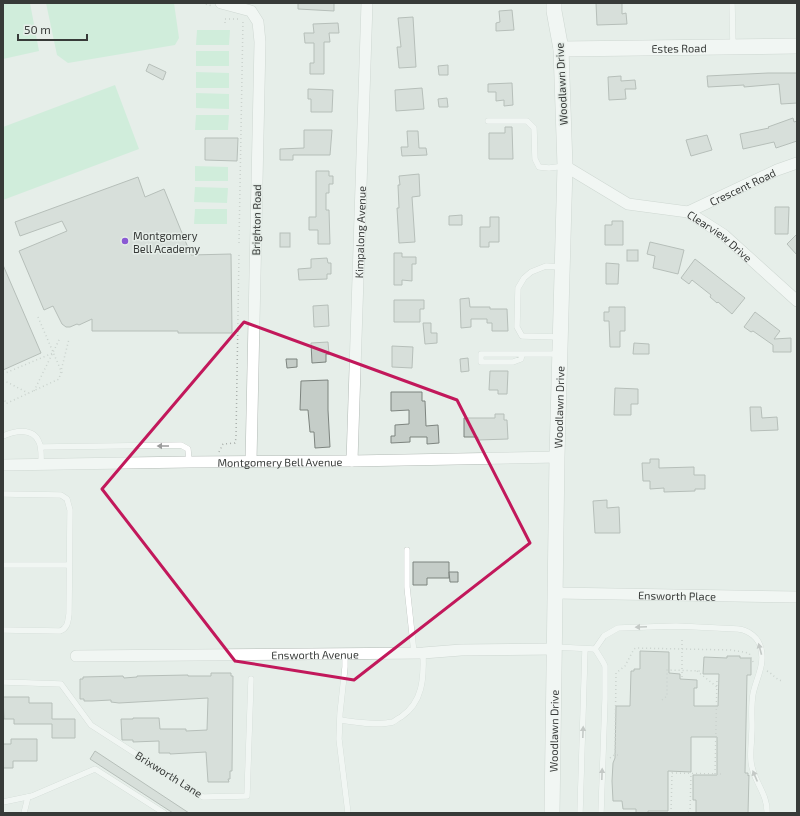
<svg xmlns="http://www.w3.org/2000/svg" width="800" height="816" font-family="'Exo 2',sans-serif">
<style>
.green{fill:#b7eacb}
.building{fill:#c5cdc8;stroke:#7d847f}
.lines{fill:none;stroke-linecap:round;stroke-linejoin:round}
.lane-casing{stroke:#b3bbb6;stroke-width:6}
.street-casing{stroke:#b3bbb6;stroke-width:12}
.secondary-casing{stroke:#b3bbb6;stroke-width:16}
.path{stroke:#aab0ac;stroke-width:1.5;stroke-dasharray:1 3;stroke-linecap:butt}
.lane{stroke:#fff;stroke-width:5.5}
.street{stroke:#fff;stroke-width:11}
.secondary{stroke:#fff;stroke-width:15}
.oneway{fill:#9b9c9c}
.marked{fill:none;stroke:#c2185b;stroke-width:3;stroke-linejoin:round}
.poi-dot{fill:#8a5ad3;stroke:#e6eee9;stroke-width:1.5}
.labels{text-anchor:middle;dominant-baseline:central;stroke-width:3;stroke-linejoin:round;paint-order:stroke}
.street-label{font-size:11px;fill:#373a38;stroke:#e6eee9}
.poi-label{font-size:11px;fill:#373a38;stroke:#e6eee9;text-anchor:start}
</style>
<rect width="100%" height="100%" fill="#e6eee9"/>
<!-- green -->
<g class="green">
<path d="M3,3h27l9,48 -36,8z"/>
<path d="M46,3h128l5,35 -4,7 -107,18 -11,-8z"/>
<path d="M197,30h33l-1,15h-33z"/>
<rect x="196" y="51" width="33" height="15"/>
<path d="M196,72l33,1v15h-33z"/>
<path d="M115,85l24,64 -136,51v-73z"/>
<path d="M196,93l33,1v15l-33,-1z"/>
<path d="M196,115h33l-1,15h-33z"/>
<path d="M195,166l33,1v14h-33z"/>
<path d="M195,187l33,1 -1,15 -33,-1z"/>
<path d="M195,209h32v15h-33z"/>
</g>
<!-- building -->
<g class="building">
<path d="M298,3h36v8l-36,-2z"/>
<path d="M596,3h26v11l4,-1 1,11 -30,1z"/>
<path d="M512,10l2,20 -18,1v-8l4,-1 -1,-11z"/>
<path d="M413,17l3,50 -17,1 -2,-21h4l-3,-29z"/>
<path d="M338,23l1,10h-10l1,9h-6v32h-14v-11h4v-20h-9l-1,-10h10l-1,-9z"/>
<path d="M149,64l17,8 -3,8 -17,-9z"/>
<path d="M448,65v10h-9l-1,-9z"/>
<path d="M768,73h29v30l-16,1 -2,-20 -35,3v-2l-36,2 -1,-11z"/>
<path d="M621,76v5l14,-1 1,9h-11l1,10 -17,1 -1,-23z"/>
<path d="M512,83l1,22 -9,1v-6l-8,1v-9h-8v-8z"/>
<path d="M422,88l2,21 -28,2 -1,-21z"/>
<path d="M308,89l25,1 -1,22h-21v-13h-3z"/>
<path d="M447,98l1,9h-9l-1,-8z"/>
<path d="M793,118l1,4 3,-1v20l-21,7 -2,-6 -31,7 -3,-15 29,-6 -1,-1z"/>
<path d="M505,127h7l1,32h-24v-26h16z"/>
<path d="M304,130h28l-2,25h-37v5h-13v-11l24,-1z"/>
<path d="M407,131h11l1,17h7l1,7 -25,1 -1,-9h7z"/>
<path d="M707,135l5,15 -21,6 -5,-16z"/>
<path d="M205,138h33l-1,23 -32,-1z"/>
<path d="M316,171h13v5h4v8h-4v9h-3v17h3l1,34h-12v-14h-9v-13h7z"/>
<path d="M419,174l1,22 -8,1 3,45 -16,1 -2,-35h2l-1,-23h2l-1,-9z"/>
<path d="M138,177l7,20 19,-8 27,66 40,-1 1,79h-54v-2h-86v-12l-13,6 -2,-1 -7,3h-4l-4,-3 -9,-18 -9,4 -25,-59 48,-20 -5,-10 -42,15 -5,-14z"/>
<path d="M775,207h14l-1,27h-13z"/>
<path d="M462,215v10h-13v-9z"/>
<path d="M490,217h9v25h-10v5h-9v-20h10z"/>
<path d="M612,221h11v24h-18v-20h7z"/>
<rect x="280" y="233" width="10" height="14"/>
<path d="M797,234v21l-10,-11z"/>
<path d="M650,242l34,8 -6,24 -25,-6 2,-12 -8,-2z"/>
<rect x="627" y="250" width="11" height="11"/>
<path d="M394,253h8v4h14v7h-4v17l-10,-1v5h-8z"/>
<path d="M327,258l1,5h3v11h-4v5l-28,1 -1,-11 13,-1v-9z"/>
<path d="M695,259l50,39 -13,16 -14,-12 -1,1 -7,-6 1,-2 -19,-15 -3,4 -8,-6z"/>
<path d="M606,263l13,1 -1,20h-12z"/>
<path d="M3,265l38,88 -38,17z"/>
<path d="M469,298l1,9h20v2h17l1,22h-16v-8h-5v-4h-16v8l-10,1 -1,-29z"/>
<path d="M394,300h30v9h-4v13h-26z"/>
<path d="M328,305l1,21 -15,1 -1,-21z"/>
<path d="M609,307h16v24h-5v16h-10l-1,-26h-5v-9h5z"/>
<path d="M755,312l25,19 -6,8 17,-1v14h-18v-7l-20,-14 -2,1 -7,-5z"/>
<path d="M423,323h8v10h6v10l-12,1z"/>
<path d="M328,342l1,12h-3v8l-14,1 -1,-20z"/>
<path d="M634,343l15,1v10h-16z"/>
<path d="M392,346l21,1 -1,21 -20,-1z"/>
<path d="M468,358l1,13 -8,1 -1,-13z"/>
<path d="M286,359h11v8l-10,1z"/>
<path d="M490,371h18l-1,23h-9v-4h-9z"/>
<path d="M328,380v30l2,37 -15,1 -1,-16h-4l-2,-22h-8l1,-29z"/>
<path d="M615,388l23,1v15h-7v11h-17z"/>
<path d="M391,392h31v9h3l1,25 12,-1 1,18 -12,1v-7h-17v5l-19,1v-7h4v-11l14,-1v-14l-18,1z"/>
<path d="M750,407h11l1,11 15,-1 1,13 -27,1z"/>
<path d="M495,414h9v6h3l1,19 -30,1v-3h-14v-19h31z"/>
<path d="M650,459h9v9l35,-1v8h11v14h-10v2l-31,1v-4l-14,1v-8h-7l-1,-18h8z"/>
<path d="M607,500v8l12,-1 1,26h-25l-2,-32z"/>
<path d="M413,562h36v16h-22v7h-14z"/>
<path d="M449,572h9v10h-8z"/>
<path d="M640,651l29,1v21l11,1v5l17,1v8h-3v18h24l1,-32h-16l1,-17 23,1v-2h13v2h11v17h-4l-2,98h3v3l1,-1 -1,38h-52v-13h-3v-25h24v-38h-26v35l-23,-1v40h-20v2h-12v-4h-13l-1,-8h-9l-1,-20 1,-18 2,-5 1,-52h14l1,-35h3v-2h6z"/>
<path d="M211,673h20v3h2l-1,95h-2v8h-2l1,3h-21l-2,-30 -36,2v-1h-11v-12l-26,1v-2h-11l-1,-21h12v-1h26l1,11h26v2l21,-1 1,-32 -89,5 -8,-1v-2l-19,1h-8v-2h-4v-20h3v-2l40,-1 1,2 13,-1v-1l51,-1v1h23z"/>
<path d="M3,697h26v6h23v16h23v19h-23v-14h-38v-5h-10z"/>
<path d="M11,739h26v22h-24v7h-10v-24h8z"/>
<path d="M95,751l94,62h-16l-83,-54z"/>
</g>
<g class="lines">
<defs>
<g id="lane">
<path d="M732,3l1,43"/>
<path d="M488,121h39l7,7 1,31 4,8 10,1 16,-2"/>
<path d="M560,337l-38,-1 -5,-9 1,-39 6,-10 7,-6 15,-6 15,1"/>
<path d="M522,354l-1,5 -8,3h-32v-8c26,0 53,0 79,0"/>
<path d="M3,436c11,-5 30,-9 36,6 3,6 2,15 2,22"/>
<path d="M41,447l140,-2 7,4 1,13"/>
<path d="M3,494l58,1 6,4 3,11 -1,104c-1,7 -1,14 -9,17l-57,-1"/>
<path d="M407,550v37l7,66"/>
<path d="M3,565h66"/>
<path d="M555,647l40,2"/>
<path d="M595,649l9,-13 14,-8 58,-2 62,3c11,1 21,9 23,20 4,16 -5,30 -8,45 -2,11 -1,22 -1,33 0,11 -2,23 -1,34 1,19 17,32 16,52"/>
<path d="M595,649l8,13 2,4v33l-4,114"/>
<path d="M345,654v13l-5,46 -1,26 9,74"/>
<path d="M3,682l58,2 30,41 112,72 44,-1 4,-117"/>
<path d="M340,720c15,2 38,6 53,2 2,-1 5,-4 8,-5 22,-15 23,-39 22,-64"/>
<path d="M3,802l29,-6 63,-27 69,44"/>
<path d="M24,813l4,-16"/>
<path d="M580,813l5,-164"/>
</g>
<g id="street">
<path d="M221,3l30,8 7,11 2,20 -9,419"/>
<path id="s1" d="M565,166l63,38 60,8 36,23 73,66"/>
<path id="s2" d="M688,212l89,-42 20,-7"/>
<path id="s3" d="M352,461l15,-458"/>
<path id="s4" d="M3,465l186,-3 163,-1 205,-4"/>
<path id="s5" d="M556,593l241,4"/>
<path id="s6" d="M76,656l347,-3 38,-3 94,-1"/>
</g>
<g id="secondary">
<path id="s7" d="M561,49l236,-3"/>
<path id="s8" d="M552,813l5,-356 8,-291 -4,-117 -7,-38v-8"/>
</g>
</defs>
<!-- lane casing -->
<use href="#lane" class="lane-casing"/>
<!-- street casing -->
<use href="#street" class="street-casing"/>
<!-- secondary casing -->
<use href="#secondary" class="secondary-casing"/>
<!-- path -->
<g class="path">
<path d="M202,3l10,3"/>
<path d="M225,23v-4h14"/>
<path d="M239,243l4,-224"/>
<path d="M38,317l24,56"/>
<path d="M3,374l50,-21"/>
<path d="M3,380l25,13"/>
<path d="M34,391l26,-53"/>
<path d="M3,397l3,6"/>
<path d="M3,405l56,-26 10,-40"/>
<path d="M219,452l4,-8 12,-1 1,-5 3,-185"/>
<path d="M697,671l20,16"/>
<path d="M767,671c6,3 9,9 16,10"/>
<path d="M682,677v-40"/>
<path d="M662,700l5,-4v-26l34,1"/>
<path d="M615,754l1,-81 9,-7 9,-17 2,-1 95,2 18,3 5,11"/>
<path d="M610,758l4,-3h7"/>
<path d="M715,774l2,-96"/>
<path d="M671,813l1,-40 49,1"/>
<path d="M684,813l6,-1"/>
<path d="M690,813l1,-40"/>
</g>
<!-- lane -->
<use href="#lane" class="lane"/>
<!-- street -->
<use href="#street" class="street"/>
<!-- secondary -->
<use href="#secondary" class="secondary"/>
</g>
<!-- one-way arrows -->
<defs><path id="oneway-solid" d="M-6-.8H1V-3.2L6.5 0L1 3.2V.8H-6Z"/></defs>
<g class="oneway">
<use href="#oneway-solid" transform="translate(163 446) rotate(180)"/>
<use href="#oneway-solid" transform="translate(641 627) rotate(178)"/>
<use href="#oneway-solid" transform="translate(760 649) rotate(-105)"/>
<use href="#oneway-solid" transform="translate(583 732) rotate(-88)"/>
<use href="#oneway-solid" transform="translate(602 774) rotate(-88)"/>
<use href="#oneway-solid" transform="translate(755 776) rotate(-113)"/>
</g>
<!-- marked area -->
<path d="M0 0H800V816H0ZM244,322l213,78 73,143 -176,137 -119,-19 -133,-172z" fill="#e6eee9" fill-opacity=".55" fill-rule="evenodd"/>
<path class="marked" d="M244,322l213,78 73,143 -176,137 -119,-19 -133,-172z"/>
<!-- markers -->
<circle class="poi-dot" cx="125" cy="241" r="4"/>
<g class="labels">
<!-- street labels -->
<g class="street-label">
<text stroke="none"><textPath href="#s7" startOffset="118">Estes Road</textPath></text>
<text transform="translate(561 84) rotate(-93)">Woodlawn Drive</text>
<text stroke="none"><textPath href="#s2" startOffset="60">Crescent Road</textPath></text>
<text transform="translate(256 220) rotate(-89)">Brighton Road</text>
<text stroke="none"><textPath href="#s3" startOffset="229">Kimpalong Avenue</textPath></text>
<text stroke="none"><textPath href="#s1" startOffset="174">Clearview Drive</textPath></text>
<text stroke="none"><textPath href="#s8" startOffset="406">Woodlawn Drive</textPath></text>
<text stroke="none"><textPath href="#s4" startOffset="277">Montgomery Bell Avenue</textPath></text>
<text stroke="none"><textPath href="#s5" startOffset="121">Ensworth Place</textPath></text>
<text stroke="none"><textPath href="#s6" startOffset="239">Ensworth Avenue</textPath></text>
<text stroke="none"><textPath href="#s8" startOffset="82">Woodlawn Drive</textPath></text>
<text transform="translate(169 774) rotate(32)">Brixworth Lane</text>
</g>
<!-- poi labels -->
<g class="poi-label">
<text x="133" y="235">Montgomery<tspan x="133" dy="13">Bell Academy</tspan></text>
</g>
</g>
<!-- border -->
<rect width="800" height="816" fill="none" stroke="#373a38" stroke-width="8"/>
<!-- scale -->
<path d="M18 34v6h69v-6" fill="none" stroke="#373a38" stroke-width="2"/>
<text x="24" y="34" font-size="12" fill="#373a38" stroke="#e6eee9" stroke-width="3" paint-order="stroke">50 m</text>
</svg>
